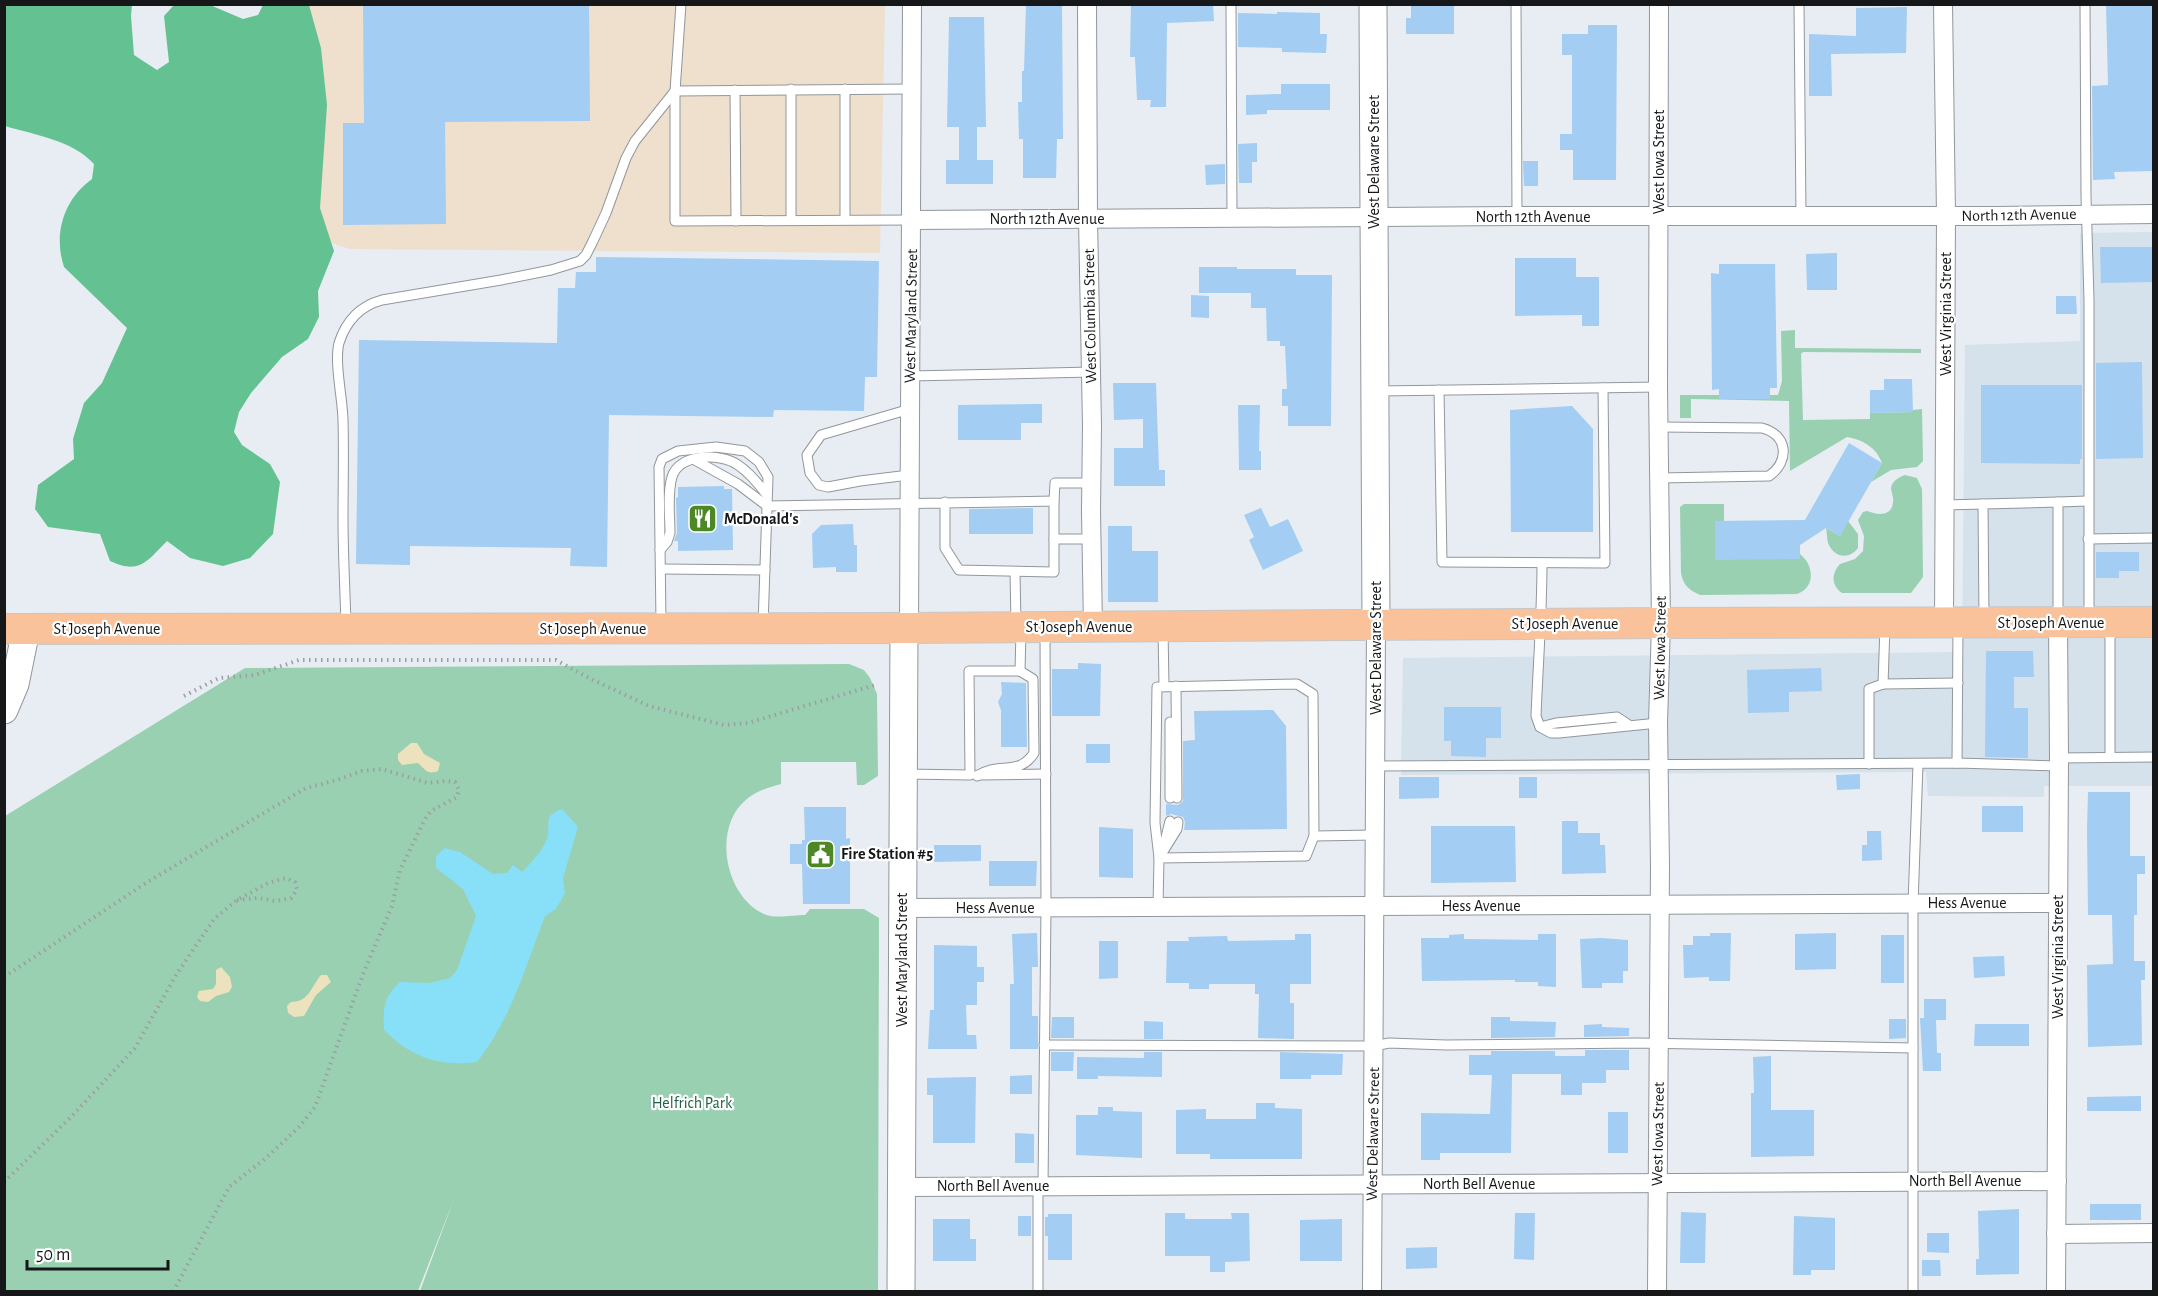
<svg xmlns="http://www.w3.org/2000/svg" width="2158" height="1296" font-family="'Alegreya Sans',sans-serif">
<style>
.built{fill:#d5e1eb}
.industrial{fill:#efdfcd}
.green{fill:#9ad0b2}
.forest{fill:#64c292}
.sand{fill:#ece2bd}
.water{fill:#87dff8}
.building{fill:#a3cdf2}
.lines{fill:none;stroke-linecap:round;stroke-linejoin:round}
.lane-casing{stroke:#91979b;stroke-width:11}
.street-casing{stroke:#91979b;stroke-width:20}
.secondary-casing{stroke:#91979b;stroke-width:29}
.primary-casing{stroke:#c7c7c8;stroke-width:32}
.path{stroke:#9b9fa3;stroke-width:4;stroke-dasharray:1.5 4.5;stroke-linecap:butt}
.lane{stroke:#fff;stroke-width:9}
.street{stroke:#fff;stroke-width:18}
.secondary{stroke:#fff;stroke-width:27}
.primary{stroke:#fac29b;stroke-width:30}
.labels{text-anchor:middle;dominant-baseline:central;stroke-width:4.5;stroke-linejoin:round;paint-order:stroke}
.street-label{font-size:16px;fill:#151719;stroke:#fff}
.poi-label{font-size:16px;font-weight:bold;fill:#151719;stroke:#fff;text-anchor:start}
.park-label{font-size:16px;fill:#1b6142;stroke:#fff}
</style>
<rect width="100%" height="100%" fill="#e7edf2"/>
<!-- built -->
<path class="built" d="M2153,232v554h-109v11l-116,-1 -2,-24 -525,3 2,-117 559,-6 3,-307 115,-4v-108z"/>
<!-- industrial -->
<path class="industrial" d="M307,5h578l-5,248 -530,-4 -46,-15z"/>
<!-- green -->
<g class="green">
<path d="M1795,330v18l126,1v4l-118,-1 -2,2 2,66 67,-1v-6l42,-1 1,-2 9,-1 1,52 -6,6 -26,3 -20,12 11,-19c-6,-16 -19,-23 -35,-26l-57,34 -1,-70 -98,-2v19h-11v-23h98l4,-14 -1,-50z"/>
<path d="M1905,475l12,3 5,11 1,88 -12,16h-69c-11,-8 -11,-19 -2,-29l15,-5 8,-8 1,-15 -6,-16 5,-8 4,-1c10,4 25,6 26,-9 1,-5 -2,-10 -2,-14 1,-7 8,-11 14,-13z"/>
<path d="M1684,504h40v17l-9,1v38l85,-6c14,11 16,33 -3,40l-97,1c-11,-5 -17,-10 -19,-22l-1,-66z"/>
<path d="M1848,521l10,13v14c-9,12 -24,10 -30,-5 -1,-4 -1,-10 -2,-15l14,8z"/>
<path d="M849,664l15,6 6,8 7,16 1,82 -14,9h-7l-1,-23h-75v22c-11,3 -25,7 -34,15 -35,27 -23,97 17,115 10,5 29,1 41,1l5,-6h54l15,9 -1,373h-458l34,-92 -36,92 -413,1v-476l240,-148z"/>
</g>
<!-- forest -->
<path class="forest" d="M4,5h128l-1,11 3,39 23,15 12,-8 -5,-46 10,-11h36l33,14 15,-4 5,-10h46l12,43 6,57 -7,103 14,43 -16,40 1,26 -11,22 -26,18 -31,36 -12,19 -5,20 8,13 28,19 10,18 -7,52 -23,24 -27,8 -33,-8 -23,-17c-20,20 -27,34 -57,20l-10,-27 -52,-7 -13,-18 3,-24 36,-26 -1,-20 11,-36 18,-20 25,-55 -63,-61c-11,-33 0,-68 28,-88l2,-15c-22,-24 -59,-29 -89,-38z"/>
<!-- sand -->
<g class="sand">
<path d="M411,743h6l7,11 16,9 -2,8c-11,4 -12,-1 -20,-8l-16,2 -4,-5v-6z"/>
<path d="M221,967l9,10 2,10 -3,5 -13,4 -8,6 -8,-1 -3,-4 2,-6 14,-2 3,-5v-14z"/>
<path d="M321,975h6l4,7 -15,13 -12,21 -10,1 -6,-4 -1,-7 4,-4c18,0 20,-15 30,-27z"/>
</g>
<!-- water -->
<path class="water" d="M562,809l16,18 -15,51 2,15 -9,16 -11,7c-19,50 -34,103 -68,146 -38,5 -66,-5 -93,-32 -1,-21 -1,-33 16,-48l30,1 20,-5 7,-8 19,-54 -13,-27 -27,-21v-12l9,-8 15,4 33,22 14,-1 6,-8 9,7c9,-10 19,-19 24,-31 7,-15 -6,-25 16,-32z"/>
<!-- building -->
<g class="building">
<path d="M363,4h226l1,117 -145,1 1,102 -103,1v-102h21z"/>
<path d="M1026,4h36l1,135h-6l-1,39h-33v-39h-4l-1,-37h4v-31h2z"/>
<path d="M1131,4h82l1,17 -47,2 -1,84h-16l1,-7h-14l-2,-43h-5z"/>
<path d="M1411,4h43v30h-48v-16h5z"/>
<path d="M2106,4h48v167l-40,1 1,7 -22,1 -1,-94 16,-1z"/>
<path d="M1907,7l-1,46 -75,1 1,42h-23v-62l47,2v-28z"/>
<path d="M1277,12l43,1v21h7l-1,19 -44,-1v-4l-44,-1v-34l39,1z"/>
<path d="M949,17h35l2,110h-9v33h16v24h-47v-24h13v-33h-12z"/>
<path d="M1588,25h29l-1,155h-43v-30h-13v-16h12v-79h-10v-21h26z"/>
<path d="M1281,84h49v26h-63v4l-21,1v-20l35,-1z"/>
<path d="M1257,143v19h-5v21h-13l-1,-39z"/>
<path d="M1523,161h15v25h-14z"/>
<path d="M1225,164v20l-19,1 -1,-20z"/>
<path d="M2100,247h54v35l-53,1z"/>
<path d="M1837,253v37h-30l-1,-36z"/>
<path d="M596,257l283,4 -2,116h-12l-1,34 -90,-1 -1,7 -164,-2 -2,152 -37,-1 1,-18 -161,-2v19l-54,-1 3,-224 198,3 1,-55h17l1,-16h20z"/>
<path d="M1515,258h61v19h23v49h-17v-11l-67,1z"/>
<path d="M1719,264h56l2,124h-7v11h-51v-10l-7,1 -1,-117 8,1z"/>
<path d="M1199,267h38v2h59v6h36l-1,151h-43v-20h-6v-17h5l-2,-43h-5v-5h-13l-1,-33h-15v-15h-52z"/>
<path d="M1191,295l18,1v22l-18,-1z"/>
<path d="M2056,296h20l1,18h-21z"/>
<path d="M2142,362l1,96 -47,1v-96z"/>
<path d="M1884,379h28l1,33 -43,1v-23h14z"/>
<path d="M1113,383h43l3,87h6v16h-51v-38h29v-29l-29,1z"/>
<path d="M1981,385h101v74h-2v5l-99,-1z"/>
<path d="M1042,404v19h-21v17h-63v-35z"/>
<path d="M1238,405h22l-1,46h2v19h-22z"/>
<path d="M1572,406l21,23v103h-82l-1,-122z"/>
<path d="M1849,443l33,20 -42,73 -14,-8 -26,17v14l-85,1v-39l90,-1z"/>
<path d="M724,486v3h8l1,61 -55,1v-10h-4l3,-8 -1,-35 2,-1v-10z"/>
<path d="M1033,508v26h-64v-25z"/>
<path d="M1261,508l9,19 18,-8 15,32 -40,19 -14,-30 5,-3 -10,-22z"/>
<path d="M853,524l1,21h3v27h-21v-5l-23,1 -1,-34 9,-9z"/>
<path d="M1108,526h24v25h26v51h-50z"/>
<path d="M2096,552h43v19h-20v7h-23z"/>
<path d="M1986,651h47l1,26h-20v31h14v50l-43,-1z"/>
<path d="M1078,663l23,1 -1,52h-48v-47h26z"/>
<path d="M1821,668l1,23 -33,1v20l-41,1 -1,-43z"/>
<path d="M1001,682l25,1 1,64h-26v-37l-3,-8 4,-8z"/>
<path d="M1444,707h57v31h-15v19l-35,-1v-15h-7z"/>
<path d="M1273,710l13,16 1,103 -103,1 1,-8 -2,-5 -12,-3 -5,2v-12l12,1 5,-4v-60l12,-1 -1,-29z"/>
<rect x="1086" y="744" width="24" height="19"/>
<path d="M1860,774v15l-23,1 -1,-15z"/>
<path d="M1399,777h40v21l-40,1z"/>
<rect x="1519" y="777" width="18" height="21"/>
<path d="M2088,792h42v64h15v18h-8v41h-3v46h11v19h-4l1,65 -54,2 -1,-82 26,-1 -1,-49h-24l-1,-85z"/>
<rect x="1982" y="806" width="41" height="26"/>
<path d="M804,807h42v32l4,-1v66h-47l-1,-40h-12v-20h12v-4h3z"/>
<path d="M1562,821h16v12h22v12h5l1,28 -44,1z"/>
<path d="M1431,826h84l1,56 -85,1z"/>
<path d="M1099,827l34,2v49l-34,-1z"/>
<path d="M1867,831h14l1,29 -20,1v-16h5z"/>
<path d="M934,845h47v16l-47,1z"/>
<path d="M989,861h48l-1,25h-47z"/>
<path d="M1037,933l1,34h-6v49h6v33h-28v-65h4l-2,-50z"/>
<path d="M1710,933h21l-1,48h-21v-4l-25,1 -1,-33h10v-9h17z"/>
<path d="M1836,933v36l-41,1v-36z"/>
<path d="M1295,934h16v50h-21v19h4v36l-36,-1 1,-44h-4v-10h-46v5h-20v-6h-23l1,-42h22l-1,-4 39,-1 1,5 67,-1z"/>
<path d="M1464,934v5l74,1v-6h18v53l-18,-1v-4h-23v-2l-93,1 -1,-43h28v-3z"/>
<rect x="1881" y="935" width="23" height="48"/>
<path d="M1602,938l26,2v31h-5v12h-21v5h-20l-2,-49z"/>
<path d="M1099,941h19v37l-19,1z"/>
<path d="M934,945l43,1v21h7v15h-7v23h-11l1,30h9l1,14h-49l2,-39h4z"/>
<path d="M2004,956l1,20 -31,2 -1,-21z"/>
<path d="M1924,999h22v21h-10l1,33h4v18h-18l-3,-53h4z"/>
<path d="M1052,1017h22v21h-23z"/>
<path d="M1491,1017h19v4l46,1 -1,15 -64,1z"/>
<path d="M1889,1019h17v19l-17,1z"/>
<path d="M1144,1021l19,1v17h-19z"/>
<path d="M1602,1024v3l27,1v8l-45,1v-12z"/>
<path d="M1975,1024h54v22h-55z"/>
<path d="M1585,1050h44v20h-23v13h-24v12h-21v-21h-49l-1,79h-71v7h-19v-47l69,1 2,-39h-23v-20h22v-4h64v5h30z"/>
<path d="M1051,1052h23l-1,19h-22z"/>
<path d="M1144,1052h18v25l-64,-1v3h-21v-22l67,1z"/>
<path d="M1280,1052l63,2 -1,21h-31v4h-31z"/>
<path d="M1771,1056v54h43v46l-63,1v-64h3l-1,-36z"/>
<path d="M1032,1075v19h-22v-18z"/>
<path d="M976,1077l-1,66h-42v-48h-6v-17z"/>
<path d="M2141,1096v15h-54v-14z"/>
<path d="M1256,1103h19v5l27,1v50h-92v-5h-34v-44l30,-1v10h50z"/>
<path d="M1098,1107h15v4l29,1v46l-66,-3v-40h22z"/>
<rect x="1608" y="1112" width="20" height="41"/>
<path d="M1015,1133l19,1v29h-19z"/>
<rect x="2090" y="1204" width="51" height="16"/>
<path d="M2019,1209v65l-43,1v-16h3l-1,-48z"/>
<path d="M1681,1212l25,1 -1,50h-25z"/>
<path d="M1165,1213h20v6h47l-1,-6h18l1,48 -25,1v10h-15v-16h-45z"/>
<path d="M1515,1213h20l-1,47 -20,-1z"/>
<path d="M1048,1214h24v46h-24v-24h-3v-19h3z"/>
<rect x="1018" y="1216" width="13" height="20"/>
<path d="M1794,1216l41,2v52h-24v5h-18z"/>
<path d="M933,1219h37v20h6v22h-43z"/>
<path d="M1342,1219v42h-42v-41z"/>
<path d="M1927,1233h22v20l-22,-1z"/>
<path d="M1437,1247v21l-31,1v-21z"/>
<path d="M1922,1260h18l1,16h-19z"/>
</g>
<g class="lines">
<defs>
<g id="lane">
<path d="M681,4l-6,87 236,-2"/>
<path d="M1231,4l1,213"/>
<path d="M1516,4l1,212"/>
<path d="M1799,4l2,212"/>
<path d="M2085,4l1,192 3,104v317"/>
<path d="M791,89v131"/>
<path d="M845,89v130"/>
<path d="M735,90l1,131"/>
<path d="M675,91v130l237,-1"/>
<path d="M910,376l182,-4"/>
<path d="M1439,390l3,172 163,1 -2,-175"/>
<path d="M1378,391l280,-4"/>
<path d="M1659,427l103,1c26,7 28,33 7,48l-110,2"/>
<path d="M693,459l45,25 29,22 287,-5v71l-95,-2 -14,-22v-46"/>
<path d="M909,475l-49,6 -32,6 -9,-2 -9,-12 -3,-18 14,-20 89,-26"/>
<path d="M1054,501l1,-18h36"/>
<path d="M2058,502l29,-1"/>
<path d="M1944,505l39,-1"/>
<path d="M1054,539h37"/>
<path d="M2088,539l66,-1"/>
<path d="M660,550l7,-8 3,-9c0,-17 -3,-39 2,-56 7,-24 49,-24 66,-12 12,8 20,18 29,30"/>
<path d="M1542,563c0,51 -4,102 -6,153l4,11 11,6h8l99,-10"/>
<path d="M661,569l104,1"/>
<path d="M1015,572l1,52"/>
<path d="M1984,618l-1,-114 75,-2v116"/>
<path d="M661,623l-2,-156 3,-8 16,-8 38,-4 29,4 14,11 9,15 -5,149"/>
<path d="M346,624c-1,-35 -3,-70 -3,-106 0,-32 1,-64 0,-97 0,-21 -9,-58 -4,-78 7,-22 21,-37 43,-43l119,-20 50,-10 29,-9 6,-6 7,-14 13,-28 20,-55 9,-17 40,-50"/>
<path d="M1885,626l-2,58 75,-1"/>
<path d="M1163,629l1,57"/>
<path d="M1176,686l1,112"/>
<path d="M1540,727l16,-4 61,-6 12,8"/>
<path d="M2110,757v-132"/>
<path d="M2059,758l95,-1"/>
<path d="M1957,763l1,-136"/>
<path d="M1869,764v-75l14,-5"/>
<path d="M1375,766l582,-3 102,3"/>
<path d="M905,774l65,1 -1,-104h51l1,-40"/>
<path d="M978,775l68,-1"/>
<path d="M977,776c22,-15 42,1 57,-23l-1,-74 -13,-8"/>
<path d="M1170,798v-76"/>
<path d="M1314,836l61,-1"/>
<path d="M1164,845l6,-24"/>
<path d="M1159,858l18,-29 1,-7"/>
<path d="M1158,907l1,-49 -4,-35 2,-136 140,-3 16,10 1,142 -8,20 -147,2"/>
<path d="M1044,1045l330,1 15,-3 57,2 191,-2 276,5"/>
<path d="M1043,1186l3,-278 -1,-276"/>
<path d="M1038,1292v-106"/>
<path d="M1913,1292v-388l5,-140"/>
</g>
<g id="street">
<path d="M1087,4l1,215 4,206 -1,86 2,116"/>
<path d="M1943,4l3,212 -2,407"/>
<path d="M912,220l605,-4h480l157,-2"/>
<path d="M909,628l3,-624"/>
<path d="M903,908l1155,-5"/>
<path d="M901,1187l1156,-6"/>
<path d="M2056,1234l98,-1"/>
<path d="M1372,1292l4,-667"/>
<path d="M1657,1292l3,-426 -2,-143 3,-100 -3,-236 1,-383"/>
<path d="M2056,1292l3,-534 -1,-135"/>
</g>
<g id="secondary">
<path d="M1373,4l3,621"/>
<path d="M4,710l11,-26 11,-54"/>
<path d="M901,1292l3,-664"/>
</g>
<path id="primary" d="M4,629l900,-1 757,-5 493,-1"/>
</defs>
<!-- lane casing -->
<use href="#lane" class="lane-casing"/>
<!-- street casing -->
<use href="#street" class="street-casing"/>
<!-- secondary casing -->
<use href="#secondary" class="secondary-casing"/>
<!-- primary casing -->
<use href="#primary" class="primary-casing"/>
<!-- path -->
<g class="path">
<path d="M184,696l35,-18 36,-3 44,-15h257l33,18 60,28 75,19 24,-2 127,-38"/>
<path d="M4,977l145,-96 157,-93 31,-8 25,-9 20,-2 46,14 17,-2 10,1 4,8 -2,7 -26,14 -6,8 -25,51 -8,36 -29,68 -48,133 -16,20 -33,31 -37,29 -56,105"/>
<path d="M4,1182l67,-65 64,-69 41,-73 38,-56 23,-19 31,-17 18,-5 9,4 2,8 -6,8 -15,3 -18,-3 -21,2"/>
</g>
<!-- lane -->
<use href="#lane" class="lane"/>
<!-- street -->
<use href="#street" class="street"/>
<!-- secondary -->
<use href="#secondary" class="secondary"/>
<!-- primary -->
<use href="#primary" class="primary"/>
</g>
<!-- icons -->
<defs>
<symbol id="restaurant-square" viewBox="-11 -11 22 22"><rect x="-9" y="-9" width="18" height="18" rx="4" fill="#4d8825" stroke="#fff"/><path d="M-5-6h1v4h1v-4h1v4h1v-4h1v5L-1.5 .5V6h-2V.5L-5-1ZM5-6V6H3V1.5H1.5Q1.5-4 5-6Z" fill="#fff"/></symbol>
<symbol id="civic-square" viewBox="-11 -11 22 22"><rect x="-9" y="-9" width="18" height="18" rx="4" fill="#4d8825" stroke="#fff"/><path d="M-.6-6.5H3V-4.5H.6V-3L4-1V1h2V6H-6V1h2V-1L-.6-3ZM-1.2 2.5V6h2.4V2.5Z" fill="#fff"/></symbol>
</defs>
<g fill-rule="evenodd">
<use href="#restaurant-square" x="686" y="502" width="33" height="33"/>
<use href="#civic-square" x="804" y="838" width="33" height="33"/>
</g>
<g class="labels">
<!-- street labels -->
<g class="street-label">
<text transform="translate(1374 162) rotate(-90)">West Delaware Street</text>
<text transform="translate(1659 162) rotate(-90)">West Iowa Street</text>
<text transform="translate(2019 215) rotate(-1)">North 12th Avenue</text>
<text x="1533" y="217">North 12th Avenue</text>
<text x="1047" y="219">North 12th Avenue</text>
<text transform="translate(1946 314) rotate(-90)">West Virginia Street</text>
<text transform="translate(911 316) rotate(-89)">West Maryland Street</text>
<text transform="translate(1090 316) rotate(-91)">West Columbia Street</text>
<text x="2051" y="623">St Joseph Avenue</text>
<text x="1565" y="624">St Joseph Avenue</text>
<text x="1079" y="627">St Joseph Avenue</text>
<text x="107" y="629">St Joseph Avenue</text>
<text x="593" y="629">St Joseph Avenue</text>
<text transform="translate(1376 648) rotate(-90)">West Delaware Street</text>
<text transform="translate(1660 648) rotate(-89)">West Iowa Street</text>
<text x="1967" y="903">Hess Avenue</text>
<text x="1481" y="906">Hess Avenue</text>
<text x="995" y="908">Hess Avenue</text>
<text transform="translate(2058 957) rotate(-90)">West Virginia Street</text>
<text transform="translate(902 960) rotate(-90)">West Maryland Street</text>
<text transform="translate(1373 1134) rotate(-89)">West Delaware Street</text>
<text transform="translate(1658 1134) rotate(-89)">West Iowa Street</text>
<text x="1965" y="1181">North Bell Avenue</text>
<text x="1479" y="1184">North Bell Avenue</text>
<text x="993" y="1186">North Bell Avenue</text>
</g>
<!-- poi labels -->
<g class="poi-label">
<text x="724" y="519">McDonald's</text>
<text x="841" y="854">Fire Station #5</text>
</g>
<!-- park labels -->
<g class="park-label">
<text x="692" y="1103">Helfrich Park</text>
</g>
</g>
<!-- border -->
<rect width="2158" height="1296" fill="none" stroke="#151719" stroke-width="12"/>
<!-- scale -->
<path d="M27 1260v9h141v-9" fill="none" stroke="#151719" stroke-width="3"/>
<text x="36" y="1260" font-size="18" fill="#151719" stroke="#ffffff" stroke-width="4.5" paint-order="stroke">50 m</text>
</svg>
